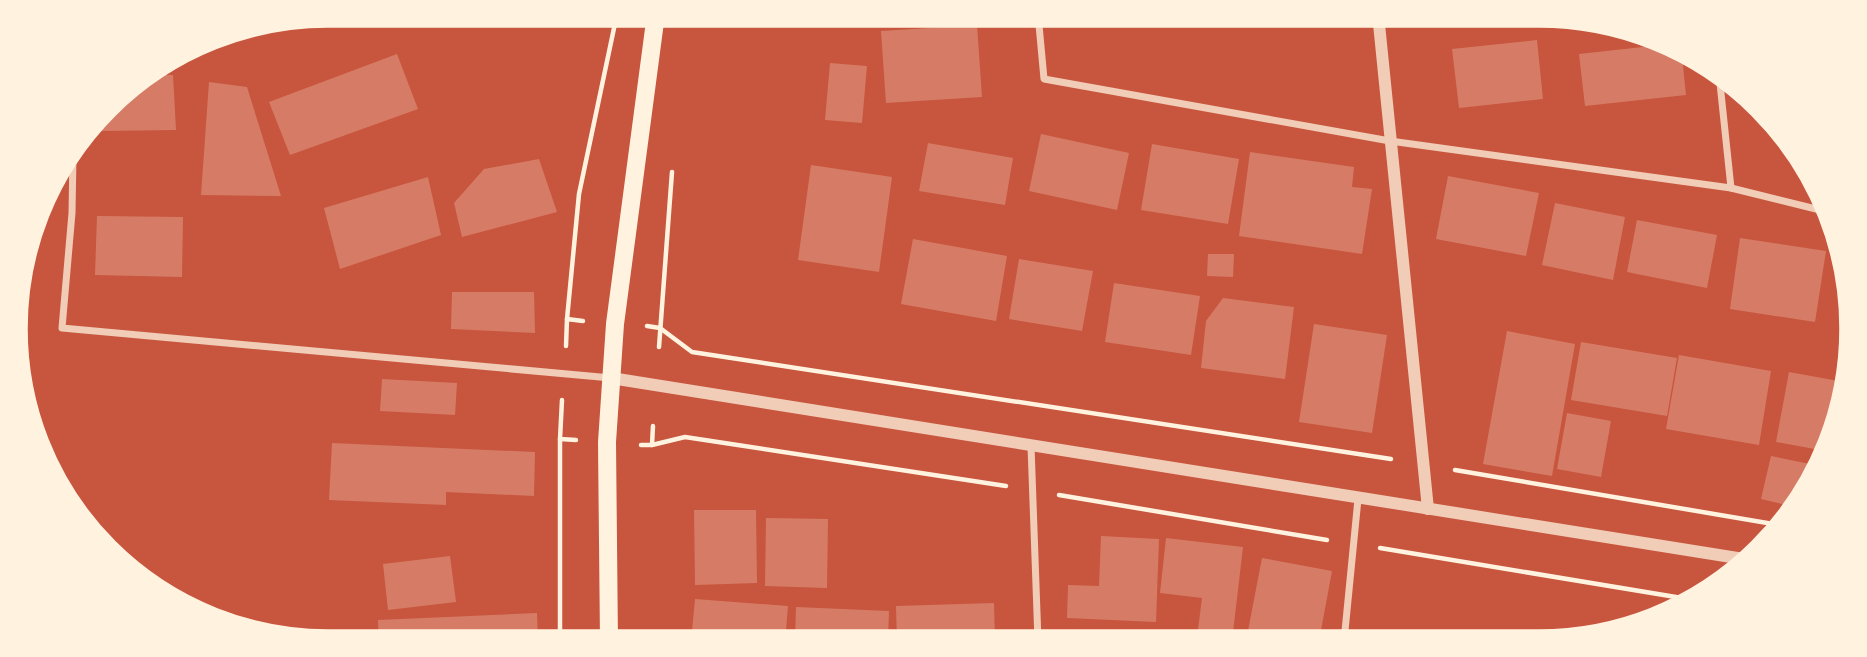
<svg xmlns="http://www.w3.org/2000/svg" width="1867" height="657" font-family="'Fira Sans Condensed',sans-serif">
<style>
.building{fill:#d67c66}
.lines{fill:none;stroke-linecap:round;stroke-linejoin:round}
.path{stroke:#fff3e0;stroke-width:4.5}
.minor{stroke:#f1ccb7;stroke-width:7}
.tertiary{stroke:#f1ccb7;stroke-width:12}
.primary{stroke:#fff3e0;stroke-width:18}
.rim{fill:none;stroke:#fff3e0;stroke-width:3.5}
</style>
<rect width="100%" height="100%" fill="#c8553d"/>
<!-- building -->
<g class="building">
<path d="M977,25l5,72 -96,6 -5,-72z"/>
<path d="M1537,40l6,59 -84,9 -7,-59z"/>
<path d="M1661,45l21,11 4,39 -101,11 -6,-52z"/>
<path d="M397,54l21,55 -128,46 -21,-53z"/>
<path d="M830,63l37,3 -5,57 -37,-3z"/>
<path d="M149,75h24l3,55 -75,1v-12l20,-27z"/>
<path d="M209,82l38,5 34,109 -80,-1z"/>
<path d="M1041,134l88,19 -12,57 -88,-19z"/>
<path d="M928,143l85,15 -8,47 -86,-14z"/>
<path d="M1152,144l87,15 -11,65 -87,-14z"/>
<path d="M1250,152l104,15 -2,20 20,2 -10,65 -123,-18z"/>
<path d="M539,159l18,53 -95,25 -8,-34 30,-34z"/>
<path d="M811,165l81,12 -13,95 -81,-12z"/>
<path d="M1448,176l91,17 -13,63 -90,-17z"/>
<path d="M428,177l13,58 -101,34 -16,-61z"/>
<path d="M1555,203l70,14 -12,63 -71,-15z"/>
<path d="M97,216l86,1 -1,60 -87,-2z"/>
<path d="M1637,220l80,15 -10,53 -80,-16z"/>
<path d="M1740,238l86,13 -11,71 -85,-13z"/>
<path d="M913,239l94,17 -11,65 -95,-17z"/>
<path d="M1208,254h26l-1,23 -26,-1z"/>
<path d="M1019,259l74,12 -11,60 -73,-12z"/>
<path d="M1114,283l86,13 -9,59 -86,-13z"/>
<path d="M452,292h82l1,41 -84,-4z"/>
<path d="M1223,298l71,9 -9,72 -84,-11 5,-47z"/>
<path d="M1314,324l73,11 -15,98 -73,-11z"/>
<path d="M1507,331l68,13 -23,132 -69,-12z"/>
<path d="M1581,342l96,16 -10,58 -96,-16z"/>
<path d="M1679,355l92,16 -12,74 -93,-16z"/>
<path d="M1789,372l55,10 -2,28 -17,41 -49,-9z"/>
<path d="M382,379l75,4 -2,32 -75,-4z"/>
<path d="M1567,413l44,8 -10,56 -44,-8z"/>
<path d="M332,443l203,9 -1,44 -88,-4v13l-117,-5z"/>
<path d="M1771,456l44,9 -4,21 -17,21 -33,-8z"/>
<path d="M694,510h62l1,73 -62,2z"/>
<path d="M766,518l62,1 -1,69 -62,-2z"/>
<path d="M1101,536l58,3 -3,83 -89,-4 1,-33 31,1z"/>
<path d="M1166,538l77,9 -11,94 -35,-4 5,-39 -42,-5z"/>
<path d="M450,556l6,46 -68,8 -5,-46z"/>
<path d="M1262,558l70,13 -13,70h-44l-28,-5z"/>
<path d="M695,599l93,7 -3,36h-94z"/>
<path d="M994,603l1,39h-98l-1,-36z"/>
<path d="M796,607l93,4 -1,31h-93z"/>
<path d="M537,613l1,30h-159l-1,-23z"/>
</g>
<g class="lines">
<!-- path -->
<g class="path">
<path d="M567,319l12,-125 38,-180"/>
<path d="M647,326l13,2 32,24 699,107"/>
<path d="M566,346l1,-27 16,2"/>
<path d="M659,347l13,-175"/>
<path d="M562,400l-2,39 16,1"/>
<path d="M641,445h11l33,-8 321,49"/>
<path d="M652,445l1,-19"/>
<path d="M1455,470l324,55"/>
<path d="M1059,495l268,45"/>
<path d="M1380,548l314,52"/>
<path d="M560,642v-203"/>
</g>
<!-- minor -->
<g class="minor">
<path d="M1038,14l6,65 346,62 341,47 93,23"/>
<path d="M1719,74l12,114"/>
<path d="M73,155l-1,58 -10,115 549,50"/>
<path d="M1031,446l7,195"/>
<path d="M1344,641l14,-142"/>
</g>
<!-- tertiary -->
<g class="tertiary">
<path d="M1378,14l50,495"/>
<path d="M611,378l1139,182"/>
</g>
<!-- primary -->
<path class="primary" d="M609,642l-2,-200 8,-118 41,-310"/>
</g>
<!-- crop -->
<path d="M0 0H1867V657H0ZM328 26H1539A302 302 0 0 1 1841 328V329A302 302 0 0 1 1539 631H328A302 302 0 0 1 26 329V328A302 302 0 0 1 328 26Z" fill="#fff3e0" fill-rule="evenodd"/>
<path class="rim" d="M328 26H1539A302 302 0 0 1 1841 328V329A302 302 0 0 1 1539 631H328A302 302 0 0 1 26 329V328A302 302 0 0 1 328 26Z"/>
</svg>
